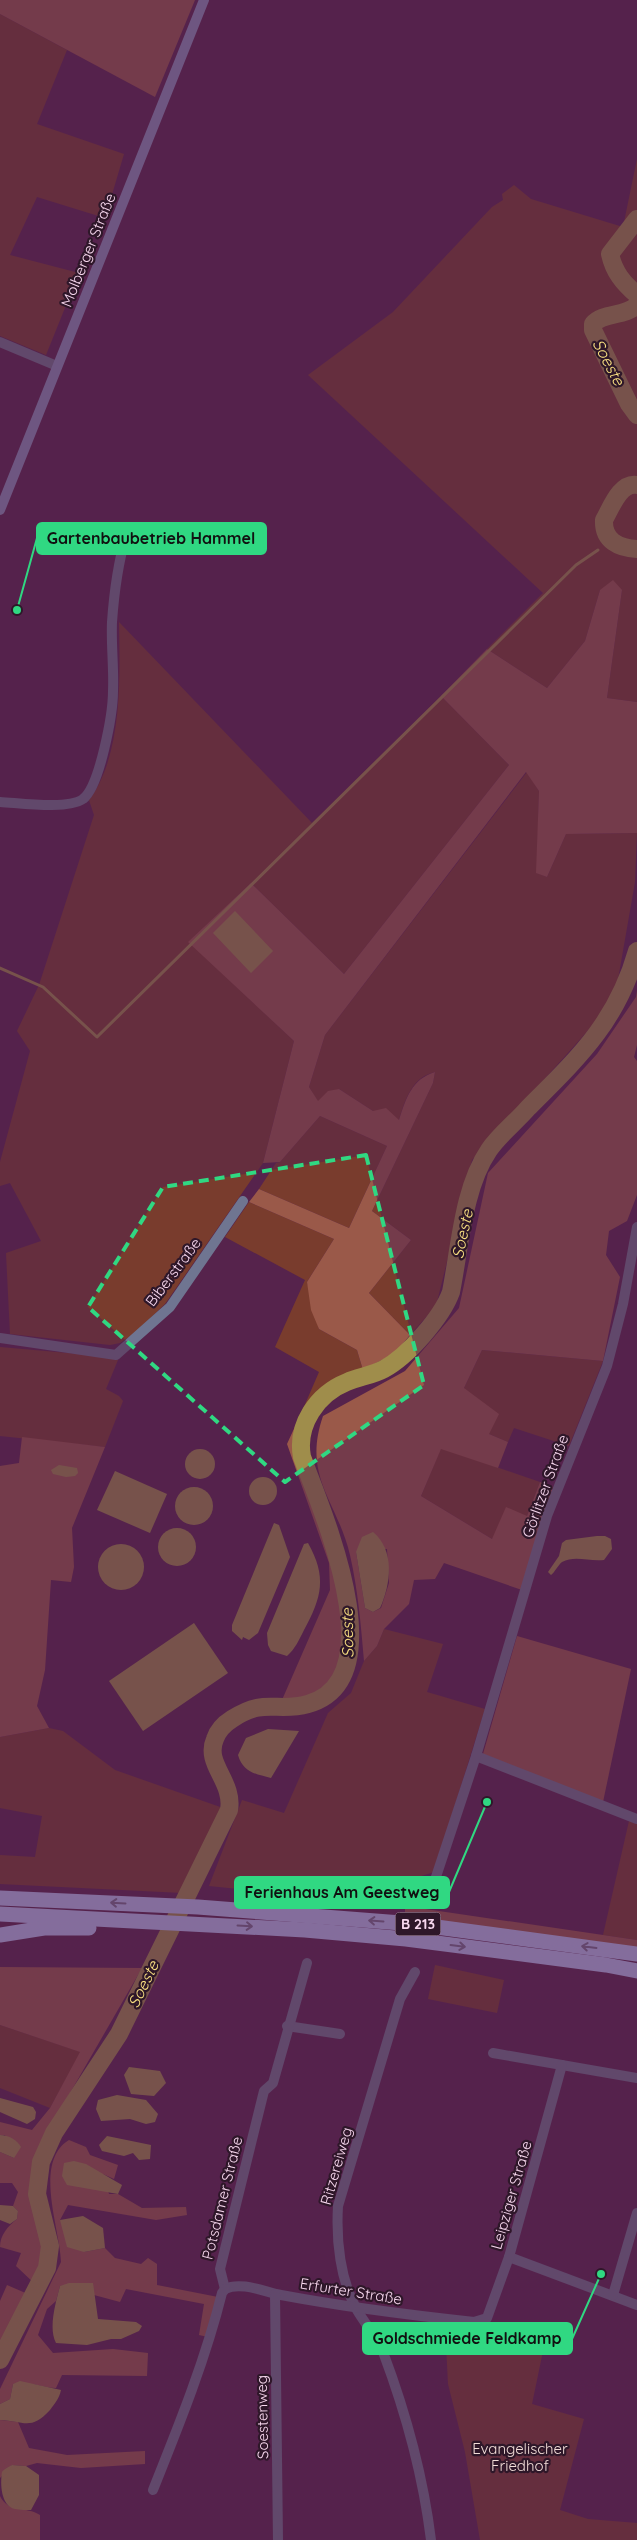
<svg xmlns="http://www.w3.org/2000/svg" width="637" height="2540" font-family="Quicksand,sans-serif">
<style>
.green{fill:#793c2d}
.forest{fill:#9a5949;fill-rule:evenodd}
.water{fill:#9f8d4b}
.lines{fill:none;stroke-linecap:round;stroke-linejoin:round}
.stream{stroke:#9f8d4b;stroke-width:3}
.river{stroke:#9f8d4b;stroke-width:18}
.street{stroke:#6f7591;stroke-width:10}
.secondary{stroke:#8d96c1;stroke-width:10}
.highway{stroke:#bcc8fd;stroke-width:15}
.oneway{stroke:#757093}
.marked{fill:none;stroke:#30d882;stroke-width:4;stroke-dasharray:10 6;stroke-linejoin:round}
.labels{text-anchor:middle;dominant-baseline:central;stroke-width:4.5;stroke-linejoin:round;paint-order:stroke}
.shield{fill:#2e1729;stroke:#bb9eb4;stroke-width:1}
.shield-label{font-size:14px;font-weight:bold;fill:#f8d8ef}
.street-label{font-size:15px;fill:#f8d8ef;stroke:#2e1729}
.park-label{font-size:15px;fill:#f2ddd8;stroke:#2e1729}
.water-label{font-size:16px;font-style:italic;fill:#fbe282;stroke:#2e1729}
.leader{fill:none;stroke:#30d882;stroke-width:2}
.callout-dot{fill:#30d882;stroke:#2e1729;stroke-width:2}
.callout{fill:#30d882;stroke:#30d882;stroke-width:2}
.callout-label{font-size:16px;text-anchor:middle;font-weight:bold;fill:#111}
</style>
<rect width="100%" height="100%" fill="#56234c"/>
<!-- green -->
<g class="green">
<path d="M0,14l67,36 -30,74 87,30 -19,64 -68,-21 -27,58 69,18 -33,82 -46,-19z"/>
<path d="M637,159v543l-30,-4 15,-108h-22l-15,51 -38,47 -60,-39 56,-56 -235,-218 85,-63 99,-105 11,-7 -1,-6 12,-9 17,14 92,28z"/>
<path d="M119,622l193,201 129,-127 68,69 -165,209 -93,-91 -62,59 105,99 -31,122 -98,141 -30,29 -15,10 -10,2 -100,-11 -4,-81 35,-12 -31,-58 -10,3v-24l30,-111 -13,-20 22,-46 55,-170 -5,-15c34,-45 31,-124 30,-178z"/>
<path d="M527,772l12,19 -2,82 10,4 19,-43 71,-1 -2,49 -18,103 -16,31 -129,144 -36,146 -26,29 -41,-42 42,-53 -39,-29 61,-128 2,-11c-23,5 -30,28 -36,48l-26,-9 -34,-22 -21,13 -9,-15 16,-52z"/>
<path d="M320,1116l67,30 -38,82 -90,-39 17,-26 4,-1z"/>
<path d="M249,1202l85,37 -27,43 12,47 38,21 6,20 -35,18 -23,22 -2,-1 16,-37 -44,-25 30,-67 -80,-43z"/>
<path d="M0,1347l113,10 5,3 -12,29 13,7 4,5 -18,46 -105,-11z"/>
<path d="M482,1350l121,11 -34,85 -55,-18 -6,14 -19,-8 -25,-46z"/>
<path d="M441,1448l99,34 -13,34 -35,23 -71,-43z"/>
<path d="M384,1629l59,15 -16,48 58,17 -51,163 -19,6 -10,28 -196,-20 33,-86 42,13 44,-100 23,-20 13,-32 13,-15z"/>
<path d="M49,1728l14,3 52,39 108,38 -22,43 -18,42 -183,-9v-29l35,2 7,-41 -42,-8v-71z"/>
<path d="M629,1821l8,3v116l-34,-5z"/>
<path d="M435,1965l69,15 -7,33 -69,-14z"/>
<path d="M0,2025l81,27 -31,56 -50,-20z"/>
<path d="M445,2324l38,9 4,8 23,12 8,-15 25,13 -11,53 52,15 -24,91 28,9 49,4v17h-157l-15,-88 -17,-68z"/>
</g>
<!-- forest -->
<g class="forest">
<path d="M0,0h195l-40,97 -155,-83z"/>
<path d="M613,580l9,10 -15,108 30,4v131l-71,1 -19,43 -11,-4 3,-82 -13,-19 -201,263 -16,52 9,14 10,-10 11,-2 34,22 13,-3 13,12c7,-22 13,-41 36,-48l-2,11 -61,128 39,29 -42,53 41,42 -15,18 -32,17 -6,-20 -38,-21 -8,-19 -4,-28 27,-43 -85,-37 10,-13 90,39 38,-82 -67,-30 -40,46 -17,1 31,-122 -106,-99 63,-59 93,91 165,-209 -68,-69 46,-47 60,39 38,-47 15,-51z"/>
<path d="M637,991v54l-3,12 3,4v134l-10,26 -18,10 -3,24 14,22 -17,84 -121,-11 -18,38 35,26 -10,20 19,8 -10,26 -57,-19 -20,47 71,43 14,-32 21,9 13,-34 13,5 -31,103 -78,-27 -9,16 -21,1 -5,24 -25,25 -7,17 -13,15c-3,-35 -6,-71 -14,-106 -13,-55 -48,-78 -27,-139l82,-45 54,-63 29,-135 109,-119 39,-57zM387,1549l2,34 -8,25 -8,4 -8,-4 -9,-56z"/>
<path d="M303,1409l2,1 -8,38 39,116 8,38 1,57 -12,20 -22,17 -29,4 48,-110 -1,-27 -42,-119z"/>
<path d="M22,1437l83,10 -33,81 2,39 -3,15 -20,-2 -6,90 -8,36 12,22 -49,9v-271l19,-3z"/>
<path d="M517,1636l114,33 -28,133 -120,-48z"/>
<path d="M405,1906l232,34v10l-232,-34z"/>
<path d="M0,1967l142,1 -83,144 -1,8 -22,50v37l11,40 -2,22 -10,15 -19,-18 5,-13 -21,-6c0,-12 8,-21 17,-28l1,-8 -5,-5 5,-14 -6,-9h-12v-31l14,6 -9,-23h-5v-13l32,8 18,-22 30,-56 -80,-27z"/>
<path d="M69,2140l17,7 4,8 28,10 -4,14 -11,-5 6,20h9l24,14 44,-1 1,8 -31,5 -88,-15 -8,15 24,32 21,-4 10,10 26,6 7,-6 9,6v21l61,12 -10,40 -9,-2 5,-31 -78,-15 -6,13 -26,-7 -2,-12 -32,3 -4,15 -9,8 -9,26 15,18 60,-4 35,4 -1,23 -85,-1 -6,13c-16,-1 -26,-7 -43,-4l-3,15 -10,5v-15l61,-127c-1,-34 -28,-100 8,-122z"/>
<path d="M7,2285l23,10 -30,60v-54z"/>
<path d="M0,2420l18,2 11,26 38,7 78,-4v13l-64,4 -44,-5 -11,3 -14,-1 -12,13z"/>
<path d="M0,2496c8,17 26,10 40,19v25h-40z"/>
</g>
<!-- water -->
<g class="water">
<path d="M235,911l38,40 -22,22 -38,-40z"/>
<circle cx="200" cy="1464" r="15"/>
<path d="M59,1465l18,3 1,5 -3,3 -9,1 -13,-3 -2,-4z"/>
<path d="M115,1471l52,23 -17,39 -53,-23z"/>
<circle cx="263" cy="1491" r="14"/>
<circle cx="194" cy="1506" r="19"/>
<path d="M274,1523l5,2 11,32 -32,76 -9,7 -6,-3 -1,3 -10,-9v-6z"/>
<circle cx="177" cy="1547" r="19"/>
<path d="M373,1532c22,18 18,52 7,76l-7,4 -8,-4 -9,-56 6,-15z"/>
<path d="M597,1536h8l6,3 1,10 -8,11c-14,2 -29,-5 -42,2 -4,3 -7,10 -11,13l-3,-3 11,-16 3,-13 4,-3z"/>
<path d="M308,1543c19,34 14,54 -4,87 -5,10 -9,19 -17,26l-16,-5 -3,-6 -1,-12 37,-89z"/>
<circle cx="121" cy="1567" r="23"/>
<path d="M194,1623l34,50 -85,58 -34,-50z"/>
<path d="M268,1729l31,2 -28,47c-16,-4 -28,-6 -33,-23l8,-17z"/>
<path d="M129,2067l31,4 6,12 -12,13 -23,-2 -7,-19z"/>
<path d="M117,2095l29,5 12,14 -3,8 -9,2 -16,-5 -29,2 -5,-12 2,-9z"/>
<path d="M0,2098l33,9 3,5 -1,7 -8,5 -27,-12z"/>
<path d="M0,2135c9,0 17,5 21,12l-7,11 -14,-6z"/>
<path d="M107,2136l44,9 -1,14 -11,1 -6,-7 -9,3 -22,-5 -3,-6z"/>
<path d="M74,2161l12,3 36,21 -4,9 -51,-9 -5,-9 2,-13z"/>
<path d="M0,2205l13,1 5,5 -1,8 -7,5 -10,-4z"/>
<path d="M83,2216l20,12 2,20 -21,4 -17,-5 -7,-27z"/>
<path d="M69,2283h24l5,36 38,3 6,4 -3,5 -18,8h-10l-24,6 -31,-2c-8,-15 0,-41 4,-57z"/>
<path d="M20,2381l41,9c-2,9 -6,13 -11,20 -19,21 -26,11 -50,10v-16l10,-5 3,-15z"/>
<path d="M12,2465l14,1 13,9v20l-8,15c-5,0 -11,0 -16,-1 -14,-3 -15,-25 -13,-37 2,-3 7,-5 10,-7z"/>
</g>
<g class="lines">
<!-- stream -->
<path class="stream" d="M0,968l43,19 54,50 479,-472 22,-15"/>
<!-- river -->
<g class="river">
<path d="M637,219l-27,35c4,18 13,29 27,41"/>
<path d="M637,305c-12,12 -34,7 -44,19v6l36,74 8,11"/>
<path d="M637,485c-17,-3 -26,23 -33,35 -1,21 15,28 33,29"/>
<path d="M0,2360l47,-92 3,-22 -13,-52 4,-32 13,-29 65,-99 110,-224c5,-29 -25,-46 -14,-71 3,-9 9,-15 17,-20 34,-22 44,-6 76,-15 88,-25 14,-193 -6,-247 -6,-32 15,-63 45,-75 12,-5 26,-7 37,-13 24,-13 58,-52 67,-77 9,-45 12,-104 38,-142 10,-15 27,-28 39,-42 50,-50 89,-86 109,-157"/>
</g>
<!-- street -->
<g class="street">
<path d="M0,342l57,24"/>
<path d="M0,802c20,1 67,8 83,-3 17,-13 30,-86 30,-108 1,-23 -2,-46 -1,-69 2,-28 6,-59 14,-86"/>
<path d="M0,1338l116,17 54,-48 73,-106"/>
<path d="M476,1756l161,63"/>
<path d="M429,1898l47,-142 71,-240 60,-150 16,-62 14,-77"/>
<path d="M415,1972l-15,27 -62,207c-2,34 2,74 19,104 8,14 20,27 26,42 23,61 40,123 48,188"/>
<path d="M287,2026l53,8"/>
<path d="M493,2053l144,25"/>
<path d="M509,2257l128,48"/>
<path d="M225,2289c16,-8 40,3 56,6 64,12 128,20 193,27l13,-4 22,-61 53,-192"/>
<path d="M225,2289l-5,-20 44,-178 9,-8 34,-120"/>
<path d="M275,2294l3,246"/>
<path d="M613,2295l24,-82"/>
<path d="M153,2490c26,-65 52,-129 69,-197l3,-4"/>
</g>
<!-- secondary -->
<path class="secondary" d="M0,510l204,-510"/>
<!-- highway -->
<g class="highway">
<path d="M0,1898l198,9 216,17 223,30"/>
<path d="M0,1914l305,16 101,9 200,26 31,6"/>
<path d="M0,1935l44,-7h45"/>
</g>
</g>
<!-- one-way arrows -->
<defs><path id="oneway-shaft" d="M-6 0H5M1.5-3L5.5 0L1.5 3" fill="none" stroke-width="1.6" stroke-linecap="round" stroke-linejoin="round" transform="scale(1.25)"/></defs>
<g class="oneway">
<use href="#oneway-shaft" transform="translate(118 1903) rotate(-177)"/>
<use href="#oneway-shaft" transform="translate(376 1921) rotate(-176)"/>
<use href="#oneway-shaft" transform="translate(245 1926) rotate(3)"/>
<use href="#oneway-shaft" transform="translate(458 1946) rotate(7)"/>
<use href="#oneway-shaft" transform="translate(589 1947) rotate(-173)"/>
</g>
<!-- marked area -->
<path d="M0 0H637V2540H0ZM366,1155l58,230 -139,97 -197,-175 75,-120z" fill="#56234c" fill-opacity=".55" fill-rule="evenodd"/>
<path class="marked" d="M366,1155l58,230 -139,97 -197,-175 75,-120z"/>
<g class="labels">
<!-- shield labels -->
<rect class="shield" x="395.5" y="1912.5" width="45" height="23" rx="4"/>
<g class="shield-label">
<text x="418" y="1924">B 213</text>
</g>
<!-- street labels -->
<g class="street-label">
<text transform="translate(88 250) rotate(-68)">Molberger Straße</text>
<text transform="translate(173 1272) rotate(-53)">Biberstraße</text>
<text transform="translate(545 1486) rotate(-70)">Görlitzer Straße</text>
<text transform="translate(336 2166) rotate(-74)">Ritzereiweg</text>
<text transform="translate(511 2195) rotate(-74)">Leipziger Straße</text>
<text transform="translate(222 2198) rotate(-76)">Potsdamer Straße</text>
<text transform="translate(351 2291) rotate(9)">Erfurter Straße</text>
<text transform="translate(262 2417) rotate(-91)">Soestenweg</text>
</g>
<!-- park labels -->
<g class="park-label">
<text x="520" y="2448">Evangelischer<tspan x="520" dy="17">Friedhof</tspan></text>
</g>
<!-- water labels -->
<g class="water-label">
<text transform="translate(609 362) rotate(62)">Soeste</text>
<text transform="translate(462 1234) rotate(-78)">Soeste</text>
<text transform="translate(347 1633) rotate(-91)">Soeste</text>
<text transform="translate(143 1984) rotate(-64)">Soeste</text>
</g>
</g>
<!-- callouts -->
<path class="leader" d="M17 610L37 538M487 1802L449 1892M601 2274L572 2339"/>
<g class="callout-dot">
<circle cx="17" cy="610" r="5"/>
<circle cx="487" cy="1802" r="5"/>
<circle cx="601" cy="2274" r="5"/>
</g>
<g class="callout">
<rect x="37" y="523" width="229" height="31" rx="5"/>
<rect x="235" y="1877" width="214" height="31" rx="5"/>
<rect x="363" y="2323" width="209" height="31" rx="5"/>
</g>
<g class="callout-label">
<text x="151" y="544">Gartenbaubetrieb Hammel</text>
<text x="342" y="1898">Ferienhaus Am Geestweg</text>
<text x="467" y="2344">Goldschmiede Feldkamp</text>
</g>
</svg>
